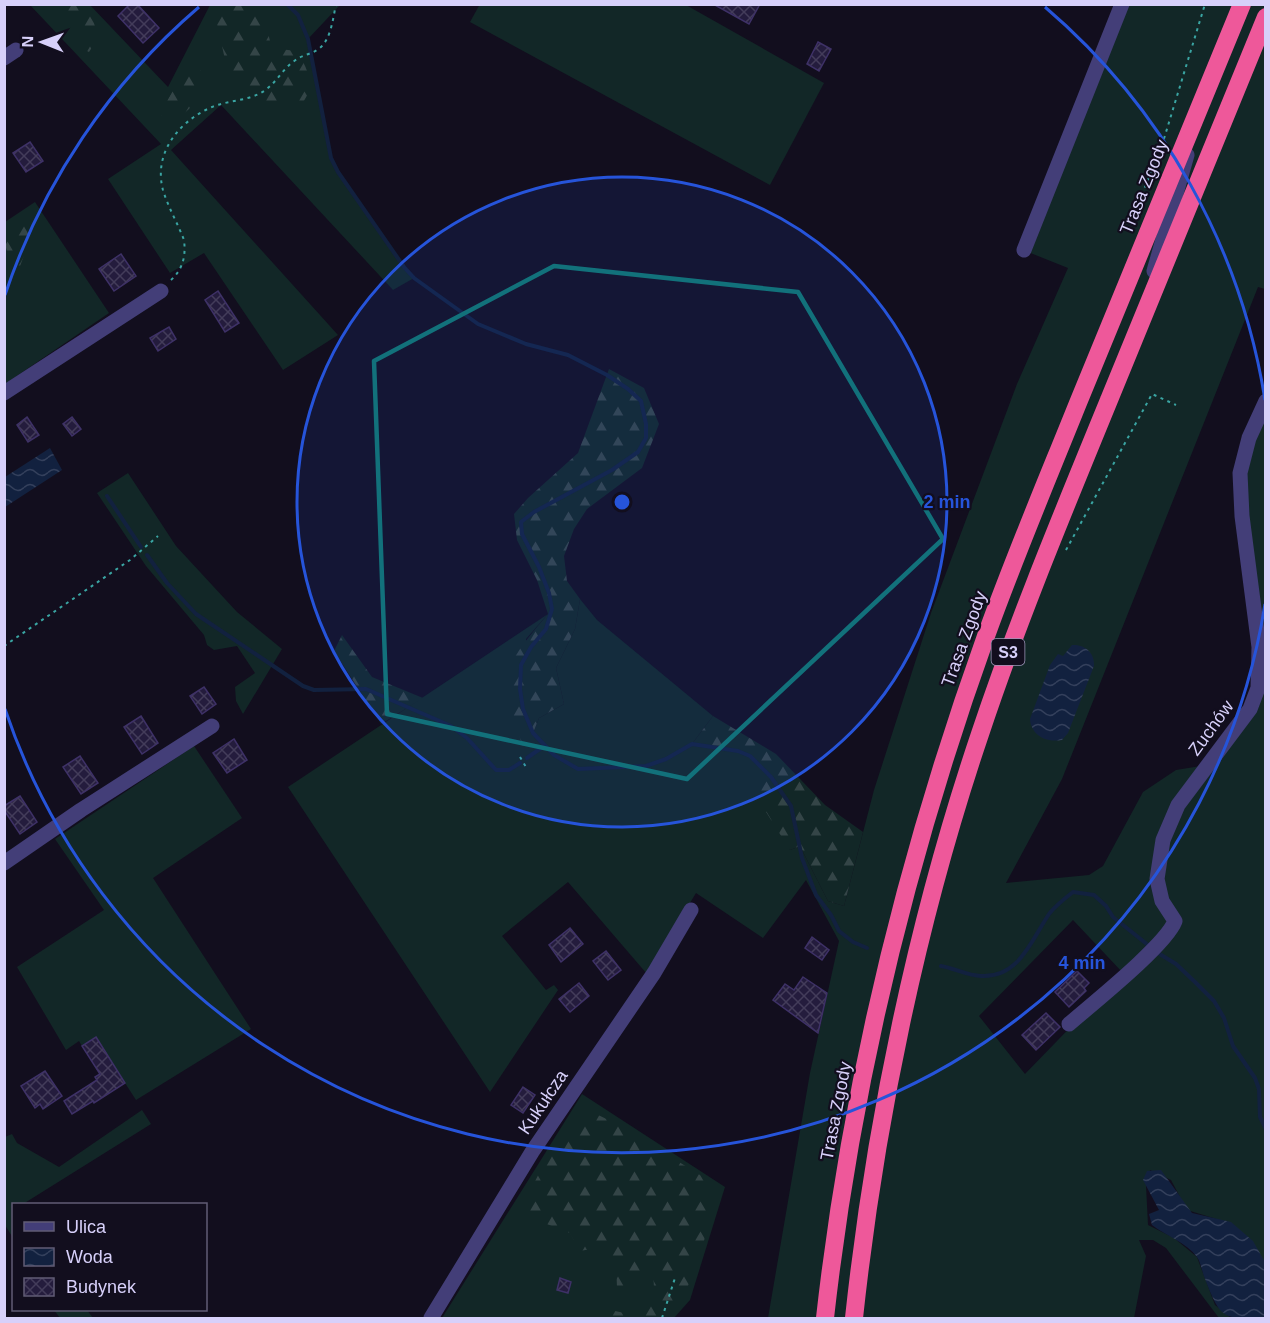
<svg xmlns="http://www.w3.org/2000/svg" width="1270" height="1323" font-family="Arial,sans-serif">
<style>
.grass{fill:#122727;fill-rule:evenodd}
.forest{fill:url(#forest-firs)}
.water{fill:url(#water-waves)}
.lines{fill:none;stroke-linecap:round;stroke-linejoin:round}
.stream{stroke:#12213f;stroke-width:4}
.building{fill:url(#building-cross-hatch);stroke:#3e3167;stroke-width:1.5}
.path{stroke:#3aa5a3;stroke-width:2;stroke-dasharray:3 4.5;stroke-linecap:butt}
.minor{stroke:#433e78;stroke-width:15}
.highway{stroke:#ee589a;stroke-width:18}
.marked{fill:none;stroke:#0f766e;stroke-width:4.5;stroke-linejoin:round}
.ring{fill:none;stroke:#2654da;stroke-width:3}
.labels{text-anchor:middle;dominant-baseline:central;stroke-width:4.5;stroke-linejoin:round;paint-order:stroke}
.shield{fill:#120e1e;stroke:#9c96b8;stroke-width:1.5}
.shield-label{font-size:16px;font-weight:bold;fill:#d7d0fa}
.street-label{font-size:18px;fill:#d7d0fa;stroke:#120e1e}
.centre{fill:#2654da;stroke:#120e1e;stroke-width:3}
.ring-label{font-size:18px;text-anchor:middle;font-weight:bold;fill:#2654da;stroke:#120e1e;stroke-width:4.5;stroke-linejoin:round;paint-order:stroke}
</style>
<defs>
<pattern id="forest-firs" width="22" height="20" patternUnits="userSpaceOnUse" patternTransform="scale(1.5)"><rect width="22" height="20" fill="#122727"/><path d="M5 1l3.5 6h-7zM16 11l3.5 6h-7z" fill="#344547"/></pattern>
<pattern id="water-waves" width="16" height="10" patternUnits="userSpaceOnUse" patternTransform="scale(1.5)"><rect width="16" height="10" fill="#12213f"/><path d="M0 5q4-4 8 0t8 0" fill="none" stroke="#34405c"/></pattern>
<pattern id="building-cross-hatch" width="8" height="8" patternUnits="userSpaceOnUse" patternTransform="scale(1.5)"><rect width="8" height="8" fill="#241c3d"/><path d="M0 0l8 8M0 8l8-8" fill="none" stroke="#433c5a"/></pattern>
</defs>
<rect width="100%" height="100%" fill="#120e1e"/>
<!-- grass -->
<g class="grass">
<path d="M480,4l206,1 138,78 -54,102 -300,-163z"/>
<path d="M30,5h60l78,82 42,-82h130l-32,34 23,118 7,15 66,95 10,11 -21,12 -172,-185 -50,45 167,185 -55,35 -79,-117 -34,20 -62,-94 53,-35z"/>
<path d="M1120,5h145v284l-7,-2 -196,492 -56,104 83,-8 14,-9 40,-74 33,-22 31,-5 52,-67 -18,-232 24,-57v858l-32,-43 -46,-14 -16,-30 -21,-10 -4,16 2,39 26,13 23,19 18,48 16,13h-12l-53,-70 -13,-8h-14l7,16 -12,62h-366l42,-245 29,-132 -33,-61 -43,58 -67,-45 -49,81 -79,-92 -66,54 44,54 8,-5 4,5 -68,102 -202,-305 260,-173 -22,25 1,119 16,-12 -10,-13 6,-15 25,-14 -8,-36 19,-39 5,-30 17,21 116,96 -21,28 46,7 12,5 15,14 25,80 10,-4 28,55 16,5 30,-116 57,-177 86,-229 51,-116 -50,-20zM1073,920l50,53 -98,101 -46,-58z"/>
<path d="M35,202l74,111 -104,71v-162z"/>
<path d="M128,473l48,73 61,66 45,37 -39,65 -7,-13 -1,-14 20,-14 -18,-27 -23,4 -7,-5 -3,-10 -58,-69 -49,-73z"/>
<path d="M194,746l48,72 -89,60 98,151 -115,71 -40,-62 -14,8 -3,-5 -13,9 -49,-83 87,-57 -49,-71z"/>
<path d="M582,1094l143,93 -35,113 -16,18h-232z"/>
<path d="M142,1110l9,14 -128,80h-9l-1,34 -8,-13v-88l7,-3 5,9 42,24z"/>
<path d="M54,1310h33l6,8h-33z"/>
</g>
<!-- forest -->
<g class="forest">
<path d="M54,5c8,-1 17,-2 25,1 19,5 20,33 10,46l-6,-3v-18l-4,-10z"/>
<path d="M219,5h37l9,16 6,24 9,4 16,2c12,16 21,38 4,54l-18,-3 -16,2 -27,-14 -10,-13 -12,-53z"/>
<path d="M189,60c24,8 10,44 -6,54 -6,5 -16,5 -23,6 3,-14 6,-17 12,-28 6,-11 7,-24 17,-32z"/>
<path d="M21,224l13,3 1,10 -8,10 -8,22 -7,2 -7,-27 7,-15z"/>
<path d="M609,369l35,19 15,36 -17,44 -55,41 -13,20 -10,27 3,25 13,18 -5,30 -19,39 8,36 -25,14 -6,15 11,13 -17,12c-6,-15 -24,-73 -19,-86 8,-22 25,-40 40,-58l-11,-34 -20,-40 -3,-26 14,-16 50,-45z"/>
<path d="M342,635l30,42 51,21 -42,26 -47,-73z"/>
<path d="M713,716l63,38 49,51 38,27 -19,74 -16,-5 -28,-55 -10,4 -32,-51 7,-29 -15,-14 -12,-5 -46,-7z"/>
<path d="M590,1113h4l27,13 79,49c6,9 10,19 11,31 1,15 -18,72 -26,86 -6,10 -14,15 -19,26l-67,-1 -4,-5 1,-5 38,8h11c10,-12 11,-31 6,-46 -13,9 -12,18 -26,28l-8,-9 -1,-28c-12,-13 -20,-12 -36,-9l-10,-18 -44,-17 -4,-6c9,-23 33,-71 52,-86 5,-4 11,-7 16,-11z"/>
</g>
<!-- water -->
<g class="water">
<path d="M50,448l12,22 -57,37v-30z"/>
<path d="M1072,645c13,-1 23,8 22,21l-26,67 -6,7c-16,3 -31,-5 -32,-21l20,-54 8,-11 5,2z"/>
<path d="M1161,1170l31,43 39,9 22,19 12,21v56c-42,1 -44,2 -60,-39 -3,-7 -4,-16 -8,-22 -11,-15 -31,-21 -45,-32l-3,-11 10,-4 -16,-30 4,-9z"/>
</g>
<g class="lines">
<!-- stream -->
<g class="stream">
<path d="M287,4l11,11 10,24 23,119 7,14 66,95 10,11 64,46 48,20 42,11 39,20 21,14 13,12 5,23v14l-8,14 -26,18 -78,42 -13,10 1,12 17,33 10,26 3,16 -6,20 -15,18 -10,18 -1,24 3,20 10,24 21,22 24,14 68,-3 20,-7 26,-15 46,7 12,5 21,21 20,29 11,52 14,37 15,20 8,16 14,11 14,6"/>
<path d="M107,496l34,51"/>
<path d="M147,555l20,28 29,31 107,72 11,4 52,-1 85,37 16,12 29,32h13l11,-7"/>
<path d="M527,758l17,-12"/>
<path d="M1158,953l18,11 19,18 19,19 10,17 9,28 22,32 4,11 1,28 6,12"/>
<path d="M941,966c13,2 27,10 40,10 38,2 50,-35 68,-62 6,-8 15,-15 24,-22l21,3 12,11 7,11 35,28"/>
</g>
</g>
<!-- building -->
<g class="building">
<path d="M130,4h7l22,24 -16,15 -25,-27z"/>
<path d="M713,4h47l-11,20z"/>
<path d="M818,42l13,7 -12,22 -12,-7z"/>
<path d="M30,142l13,19 -17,11 -13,-19z"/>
<path d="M121,254l15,22 -22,15 -15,-22z"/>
<path d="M218,291l21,32 -14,9 -20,-32z"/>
<path d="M169,327l7,12 -18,12 -8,-13z"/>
<path d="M27,417l12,18 -11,7 -11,-17z"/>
<path d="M72,417l9,12 -9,7 -9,-12z"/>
<path d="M204,687l12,17 -14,10 -12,-18z"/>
<path d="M141,716l17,27 -16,11 -18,-27z"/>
<path d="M234,739l13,21 -20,13 -14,-20z"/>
<path d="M80,756l18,27 -17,11 -18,-27z"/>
<path d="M20,796l17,26 -17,12 -16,-24v-4z"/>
<path d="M570,928l13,16 -22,18 -12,-17z"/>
<path d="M812,937l17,13 -7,10 -17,-12z"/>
<path d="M606,951l15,19 -13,10 -15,-19z"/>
<path d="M1077,971l12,12 -5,5 2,3 -17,16 -14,-15z"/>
<path d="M803,977l24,16 -9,40 -45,-33 12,-16 9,6z"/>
<path d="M579,983l10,13 -19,16 -11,-13z"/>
<path d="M1046,1013l14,14 -24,23 -14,-15z"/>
<path d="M96,1037l29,46 -31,20 -1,-2 -21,13 -8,-13 33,-21 -2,-3 5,-3 -18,-28z"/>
<path d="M45,1071l17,25 -19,13 -3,-5 -5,4 -14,-22z"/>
<path d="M523,1087l12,8 -12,18 -12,-8z"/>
<path d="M560,1278l11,4 -3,11 -11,-3z"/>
</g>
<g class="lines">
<!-- path -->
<g class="path">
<path d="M1145,194l-2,-2 20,-50 42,-138"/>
<path d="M171,280c12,-11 15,-24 13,-40 -6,-16 -16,-33 -21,-50 -10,-37 16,-69 49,-83 17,-7 37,-6 52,-16 12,-8 18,-21 29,-29 8,-7 16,-7 24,-12 14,-8 16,-32 19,-46"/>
<path d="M1066,550l86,-156 24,11"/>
<path d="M4,646l126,-86 28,-24"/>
<path d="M520,757l6,10"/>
<path d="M662,1318l13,-40"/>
</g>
<!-- minor -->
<g class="minor">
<path d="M4,58l12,-8"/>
<path d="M1024,250l98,-246"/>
<path d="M1154,271l33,-116"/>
<path d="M4,393l157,-102"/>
<path d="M4,863l77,-53 131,-84"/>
<path d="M1069,1024c23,-20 97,-79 106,-103l-13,-20 -5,-22 6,-39 15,-35 72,-96 8,-21 1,-41 -17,-131 -2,-43 9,-35 17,-37"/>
<path d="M431,1318l101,-166 122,-179 37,-63"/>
</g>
<!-- highway -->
<g class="highway">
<path d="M825,1318c26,-232 82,-462 161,-682 28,-78 61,-156 92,-233 54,-133 109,-266 164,-399"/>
<path d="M854,1318c21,-195 63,-398 126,-584 38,-114 84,-224 129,-334 52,-128 104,-256 157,-383"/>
</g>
</g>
<!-- marked area -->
<path class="marked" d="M554,266l244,26 145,247 -256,240 -300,-65 -13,-353z"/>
<!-- distance rings -->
<circle cx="622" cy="502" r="325" fill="#2654da" fill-opacity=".12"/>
<g class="ring">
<circle cx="622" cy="502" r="325"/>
<path d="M1265 604A651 651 0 0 1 5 709M5 295A651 651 0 0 1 199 7M1045 7A651 651 0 0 1 1265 400"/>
</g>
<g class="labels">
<!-- shield labels -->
<rect class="shield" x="991.5" y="639" width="33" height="26" rx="4.5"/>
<g class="shield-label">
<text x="1008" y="652">S3</text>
</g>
<!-- street labels -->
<g class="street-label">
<text transform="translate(1144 187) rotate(-68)">Trasa Zgody</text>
<text transform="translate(964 639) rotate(-70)">Trasa Zgody</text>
<text transform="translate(1211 728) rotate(-54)">Zuchów</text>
<text transform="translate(543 1102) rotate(-56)">Kukułcza</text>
<text transform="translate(836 1111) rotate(-79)">Trasa Zgody</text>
</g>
</g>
<circle cx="622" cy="502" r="9" class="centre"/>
<g class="ring-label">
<text x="947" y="508">2 min</text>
<text x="1082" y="969">4 min</text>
</g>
<!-- border -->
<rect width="1270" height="1323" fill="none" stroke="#d7d0fa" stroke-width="12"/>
<!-- legend -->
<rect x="12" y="1203" width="195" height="108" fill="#120e1e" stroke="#615c76" stroke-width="1.5"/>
<rect x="24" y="1222" width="30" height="9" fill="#433e78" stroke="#615c76" stroke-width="1.5"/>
<text x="66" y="1233" font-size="18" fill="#d7d0fa">Ulica</text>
<rect x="24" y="1248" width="30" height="18" fill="url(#water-waves)" stroke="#615c76" stroke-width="1.5"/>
<text x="66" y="1263" font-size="18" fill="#d7d0fa">Woda</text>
<rect x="24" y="1278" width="30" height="18" fill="url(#building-cross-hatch)" stroke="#615c76" stroke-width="1.5"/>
<text x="66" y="1293" font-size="18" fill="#d7d0fa">Budynek</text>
<!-- north arrow -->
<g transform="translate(42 42) rotate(271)" stroke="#120e1e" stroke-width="4.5" paint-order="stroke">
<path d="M0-4.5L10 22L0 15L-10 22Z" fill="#d7d0fa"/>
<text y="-9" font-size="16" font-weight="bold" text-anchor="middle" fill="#d7d0fa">N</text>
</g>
</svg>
